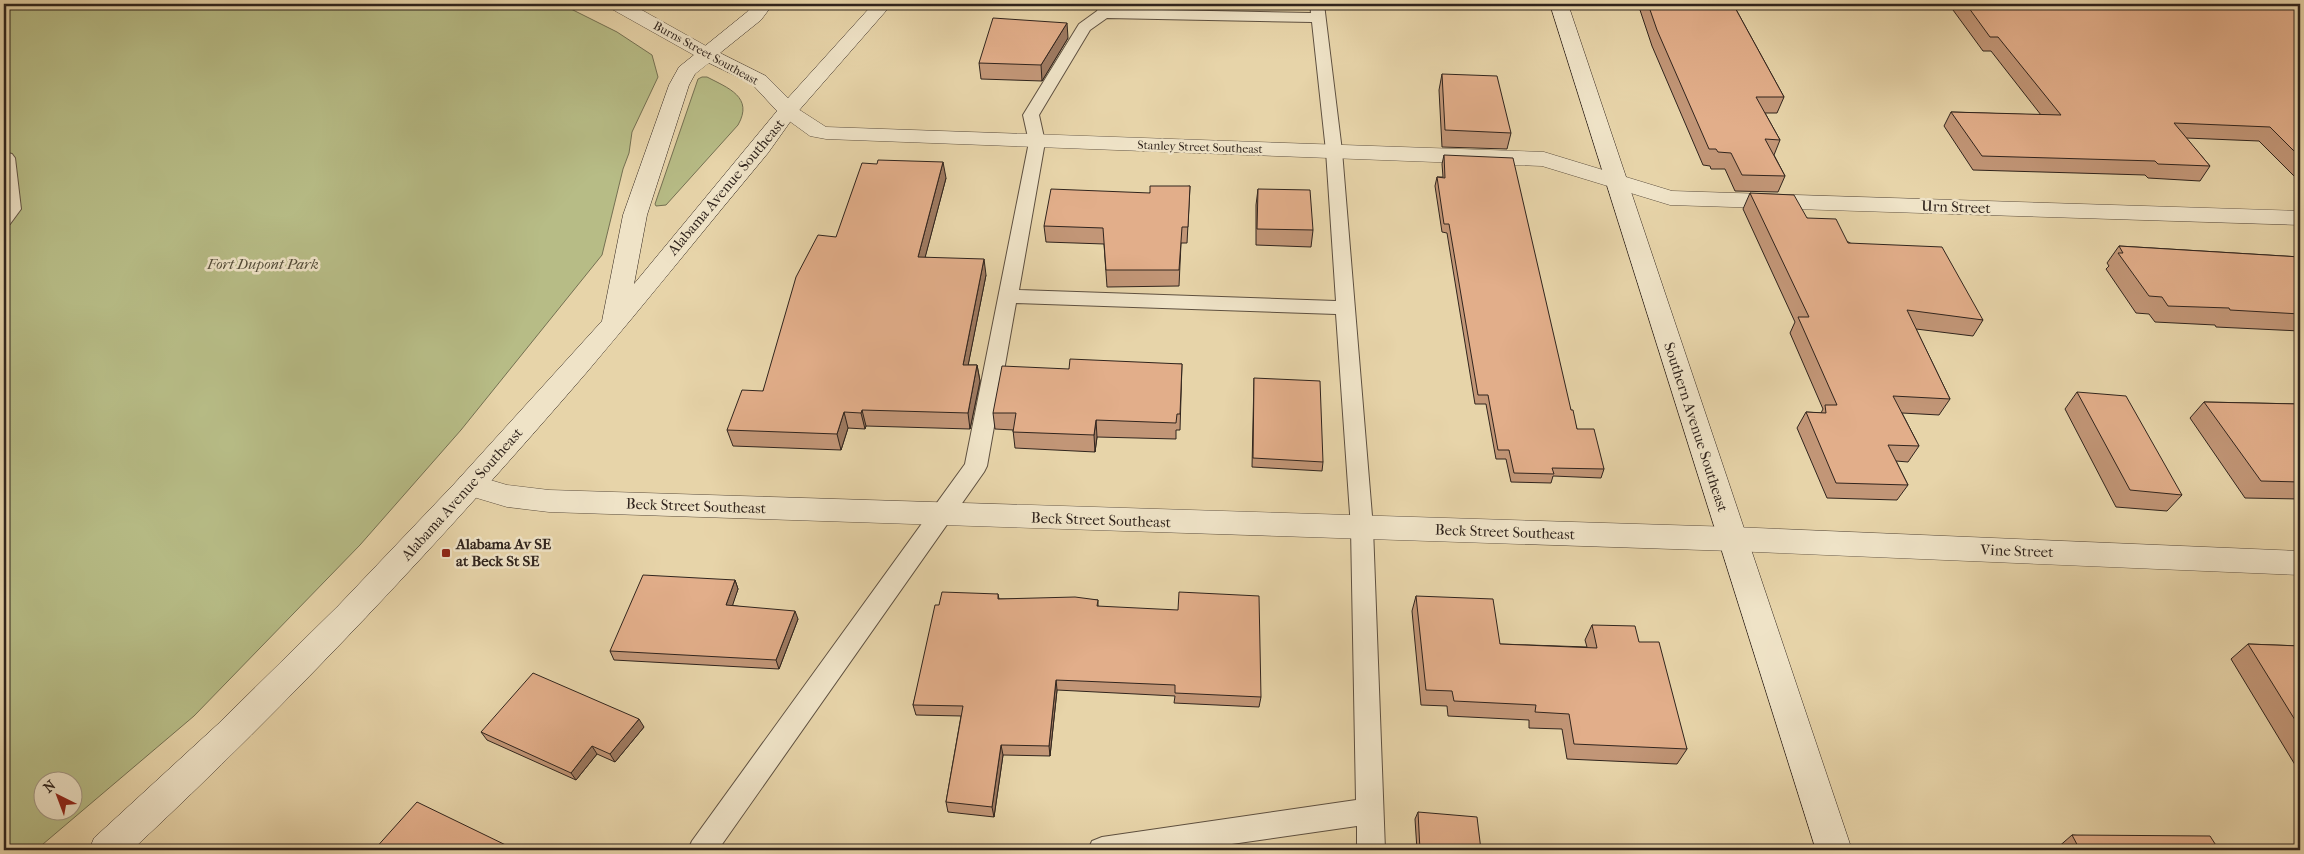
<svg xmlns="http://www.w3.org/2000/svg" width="2304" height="854" font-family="'IM FELL French Canon',serif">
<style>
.green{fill:#b7bc86;stroke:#747052;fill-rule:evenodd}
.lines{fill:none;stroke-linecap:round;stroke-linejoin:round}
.lane-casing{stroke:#5e5040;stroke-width:2}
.street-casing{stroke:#5e5040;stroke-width:1}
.secondary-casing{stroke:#30241d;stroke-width:1}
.lane{fill:#efe3c7;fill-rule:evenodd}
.street{fill:#efe3c7;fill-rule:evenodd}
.secondary{fill:#efe3c7;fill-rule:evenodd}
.wall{fill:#c29677;stroke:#30241d}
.shaded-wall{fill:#9e7a61;stroke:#30241d}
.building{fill:#e2ae8a;stroke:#30241d}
.poi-dot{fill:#8f2418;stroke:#efe3c7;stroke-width:2}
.labels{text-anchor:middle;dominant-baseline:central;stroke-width:5;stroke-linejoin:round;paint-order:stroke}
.far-street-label{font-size:12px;fill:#30241d;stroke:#efe3c7}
.street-label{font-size:15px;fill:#30241d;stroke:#efe3c7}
.park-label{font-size:15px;font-style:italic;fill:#524a37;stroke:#efe3c7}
.poi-label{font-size:15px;font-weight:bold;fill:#30241d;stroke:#efe3c7;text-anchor:start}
</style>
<rect width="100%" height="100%" fill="#e7d4a9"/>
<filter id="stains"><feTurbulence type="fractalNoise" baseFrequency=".004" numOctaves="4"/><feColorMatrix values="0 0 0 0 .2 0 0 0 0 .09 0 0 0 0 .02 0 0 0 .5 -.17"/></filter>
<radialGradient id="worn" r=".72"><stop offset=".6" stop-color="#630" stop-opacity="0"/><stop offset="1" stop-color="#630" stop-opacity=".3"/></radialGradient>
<!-- green -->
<g class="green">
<path d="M4,4h557l56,28 35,23 6,22 -26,55 -3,21 -6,16 -21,86 -141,175 -101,115 -166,171 -158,134h-32zM42,782h30v30h-30z"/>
<path d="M702,77h5c21,11 47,20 31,48l-72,80 -10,1 -1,-2 43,-125z"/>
</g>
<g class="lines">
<defs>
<g id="lane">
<path d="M1100,4h14l-1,5 198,4 -1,-9h14l18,147 31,377 12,322h-28v-24l-167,24h-102l4,-9 10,-4 254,-37 -5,-272 -15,-214 -320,-11 -29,163 -3,6 -266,378h-30l4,-9 273,-377 64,-322 -6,-27 56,-91 18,-13zM1107,18l205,4 14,129 10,150 -317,-11 26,-148 -6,-27 51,-85z"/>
<path d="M4,152l8,2 3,4 6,51 -11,15 -6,2z"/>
</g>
<g id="street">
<path d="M608,4h23l84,47 3,4 -3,4 -7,2 -7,-2 -91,-51z"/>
<path d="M788,105l7,2 31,20 718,25 128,39 628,20v14l-630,-20 -128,-39 -716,-27 -16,-3 -29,-21 -4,-4 4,-4z"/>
<path d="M470,474l37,11 42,5 1184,37 567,24v24l-567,-24 -1184,-39 -42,-5 -47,-14 -4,-8 4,-8z"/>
</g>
<g id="secondary">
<path d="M754,4h19l-12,16 -41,33 46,23 22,22 85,-94h19l-97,111 -27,38c-61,73 -120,147 -181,219 -144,167 -294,328 -455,478h-43l5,-12 124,-114 120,-118 116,-122 148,-163 21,-106 46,-130 10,-18 68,-55zM709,63l43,21 25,27 -143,173 13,-69 42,-130 6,-11z"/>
<path d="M1550,4h18l284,846h-36z"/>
</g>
</defs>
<!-- lane casing -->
<use href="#lane" class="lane-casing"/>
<!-- street casing -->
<use href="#street" class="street-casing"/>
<!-- secondary casing -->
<use href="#secondary" class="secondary-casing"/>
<!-- lane -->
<use href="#lane" class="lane"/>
<!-- street -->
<use href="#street" class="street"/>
<!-- secondary -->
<use href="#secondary" class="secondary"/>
</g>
<!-- wall -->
<g class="wall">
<path d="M1638,4h95l51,93 -7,16h-12l15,27 -6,15 11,21 -7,16 -43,-1 -10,-22h-14l-1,-3 -7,-1 -51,-119z"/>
<path d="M1957,4h331l12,11v164l-2,-1 -3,-1 -36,-36 -73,-3 24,28 -10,15 -52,-3 -3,-3 -172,-5 -29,-44 7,-14 90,3 -50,-64h-8l-30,-41z"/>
<path d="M1068,38l-26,43 -61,-2 -2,-16z"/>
<path d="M1442,74l69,59 -4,16 -65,-2 -3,-57z"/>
<path d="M1444,155l127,255 6,19 27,40 -3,9 -48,-2 -2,7 -40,-1 -5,-23h-10l-10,-55h-11l-28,-171 -5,-1 -7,-46 2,-9h6l-1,-13z"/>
<path d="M946,178l-21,79 61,18 -18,90h9l3,16 -10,48 -104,-3 -1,3 -17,-1 -7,22 -108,-4 -6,-16 36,-39 73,-154z"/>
<path d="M1190,186l-3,57h-6l-2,43 -72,1 -3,-43 -58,-2 -2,-16 106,-33z"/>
<path d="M1258,189l55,41 -2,17 -55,-2v-40z"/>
<path d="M1750,193l57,25 176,102 -10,16 -57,-7 34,70 -11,16 -37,-2 17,33 -11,16 -12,-1 12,24 -11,15 -70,-2 -30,-70 9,-16 15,1 2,-4 -33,-76 5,-11 -52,-113z"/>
<path d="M2119,246l181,11v74l-84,-4 -1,-2 -60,-3 -6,-8 -13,-1 -30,-44 3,-3 -2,-3z"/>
<path d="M1182,364l-2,66h-4v9l-79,-2 -2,15 -80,-4 -2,-18 -18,-1 -2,-16 76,-44z"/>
<path d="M1254,378l69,84 -1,9 -70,-4z"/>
<path d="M2077,392l105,103 -15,16 -51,-4 -51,-98z"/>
<path d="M2204,402l96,2v95l-55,-1 -55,-80z"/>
<path d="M735,580l3,9 -6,16 66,14 -19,50 -165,-9 -4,-9z"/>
<path d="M998,594l1,5 99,1v6l163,91 -2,10 -85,-4 1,-7 -118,-6 -7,66 -47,-1 -9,62 -46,-5 -2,-10 15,-86 -45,-1 -3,-10 26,-100z"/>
<path d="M1416,596l84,48 87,3 -2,-7 7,-15 47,17 48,107 -10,15 -110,-5 -5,-30 -33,-1v-8l-81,-4 -1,-10 -26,-1 -9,-94z"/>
<path d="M2248,644l52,2v127l-69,-114z"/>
<path d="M644,727l-29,35 -18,-8 -21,26 -89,-40 -6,-8z"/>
<path d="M1418,812l63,38h-64l-2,-31z"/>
<path d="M2072,835l147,15h-163v-1z"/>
</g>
<!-- shaded-wall -->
<g class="shaded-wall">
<path d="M1067,23l1,15 -26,43 -1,-16z"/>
<path d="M943,162l3,16 -25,95 -3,-16z"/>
<path d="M984,259l2,16 -21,106 -2,-16z"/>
<path d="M977,365l3,16 -10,48 -2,-16z"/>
<path d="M862,410l4,16 -1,3 -4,-16z"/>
<path d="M844,412l4,16 -7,22 -4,-16z"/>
<path d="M1096,420l1,17 -2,15 -1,-17z"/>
<path d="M735,580l3,9 -8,24 -4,-8z"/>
<path d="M795,611l3,8 -19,50 -3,-9z"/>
<path d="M1056,680l1,10 -7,66 -1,-10z"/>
<path d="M639,719l5,8 -29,35 -5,-8z"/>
<path d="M1001,745l2,10 -9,62 -2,-10z"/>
<path d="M592,746l5,8 -21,26 -5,-7z"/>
</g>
<!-- building -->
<g class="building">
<path d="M1648,4h85l51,93h-28l24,43 -15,-1 20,37 -43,-1 -11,-22 -13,-1 -2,-3h-7l-52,-119z"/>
<path d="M1966,4h322l12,11v142l-30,-30 -96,-4 36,43 -52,-2 -3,-3 -173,-5 -31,-44 110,3 -63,-78h-8z"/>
<path d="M993,18l74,5 -26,42 -62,-2z"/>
<path d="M1442,74l55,2 14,57 -66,-3z"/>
<path d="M1444,155l69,3 58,252h2l4,19h17l10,40 -52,-1 2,6 -40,-1 -5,-23h-11l-10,-55h-10l-29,-171h-5l-7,-47 8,1z"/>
<path d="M878,160l65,2 -25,95 66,2 -21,106h14l-9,48 -106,-3 -1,3 -17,-1 -7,22 -110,-4 15,-40 21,1 33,-114 22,-42 18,2 26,-74 15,1z"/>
<path d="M1150,186h40l-2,41h-6l-3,43h-73l-3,-42 -59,-2 7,-37 99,4z"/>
<path d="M1258,189l52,1 3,40 -56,-1z"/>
<path d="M1750,193l44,2 13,23 29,1 12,24 94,4 41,73 -76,-10 43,89 -57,-3 26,50 -31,-1 20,40 -72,-2 -30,-71 20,1 -1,-8h12l-39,-88h11z"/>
<path d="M2119,246l181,11v57l-70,-4 -1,-2 -61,-2 -6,-9 -13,-1 -31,-43h5z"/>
<path d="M1070,359l112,5 -2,50h-3l-1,9 -80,-3 -2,15 -81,-3 3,-19h-23l9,-47 67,3z"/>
<path d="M1254,378l66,3 3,81 -70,-4z"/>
<path d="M2077,392l49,4 56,99 -52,-5z"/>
<path d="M2204,402l96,2v78l-39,-1z"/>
<path d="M643,575l92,5 -9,25 69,6 -19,49 -166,-9z"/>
<path d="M942,592l56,2v5l77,-2 23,3 -1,6 81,4 1,-18 80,4 2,101 -86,-4v-8l-119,-5 -7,66 -48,-1 -9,62 -46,-5 17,-96 -50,-1 22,-100h4z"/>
<path d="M1416,596l77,3 7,45 97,4 -5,-23 43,1 4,16h20l28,107 -113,-5 -5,-30 -34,-2 1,-7 -82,-4 -2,-10 -26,-1z"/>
<path d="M2248,644l52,2v82z"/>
<path d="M533,673l106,46 -29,35 -18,-8 -21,27 -90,-41z"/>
<path d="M417,802l99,48h-142z"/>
<path d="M1418,812l59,5 4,33h-61z"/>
<path d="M2072,835l138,1 9,14h-139z"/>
</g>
<!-- markers -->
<rect class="poi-dot" x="441" y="548" width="10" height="10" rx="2.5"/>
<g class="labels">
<!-- far-street labels -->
<g class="far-street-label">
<text transform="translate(706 53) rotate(29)">Burns Street Southeast</text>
<text transform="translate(1200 147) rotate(2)">Stanley Street Southeast</text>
</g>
<!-- street labels -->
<g class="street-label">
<text transform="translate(726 187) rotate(-50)">Alabama Avenue Southeast</text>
<text transform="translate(1956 207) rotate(2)">Urn Street</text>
<text transform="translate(1696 427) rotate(72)">Southern Avenue Southeast</text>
<text transform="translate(462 494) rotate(-48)">Alabama Avenue Southeast</text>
<text transform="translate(696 506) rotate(2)">Beck Street Southeast</text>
<text transform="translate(1101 520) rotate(2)">Beck Street Southeast</text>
<text transform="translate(1505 532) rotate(2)">Beck Street Southeast</text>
<text transform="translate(2017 551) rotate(2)">Vine Street</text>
</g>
<!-- park labels -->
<g class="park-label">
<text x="263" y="264">Fort Dupont Park</text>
</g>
<!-- poi labels -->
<g class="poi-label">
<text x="456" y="544">Alabama Av SE<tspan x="456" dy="17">at Beck St SE</tspan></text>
</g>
</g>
<!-- margin -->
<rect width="2304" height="854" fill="none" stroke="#e7d4a9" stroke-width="20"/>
<rect x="5" y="5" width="2294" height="844" fill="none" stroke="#30241d" stroke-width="2.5"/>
<rect x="10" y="10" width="2284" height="834" fill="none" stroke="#30241d"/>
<!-- north arrow -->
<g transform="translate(58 796) rotate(318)"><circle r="24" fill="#efe3c7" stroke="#a39783"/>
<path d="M0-4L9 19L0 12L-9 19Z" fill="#8f2418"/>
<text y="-8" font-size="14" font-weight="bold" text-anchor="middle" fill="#30241d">N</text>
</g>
<rect width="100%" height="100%" filter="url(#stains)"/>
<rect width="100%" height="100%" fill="url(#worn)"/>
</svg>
